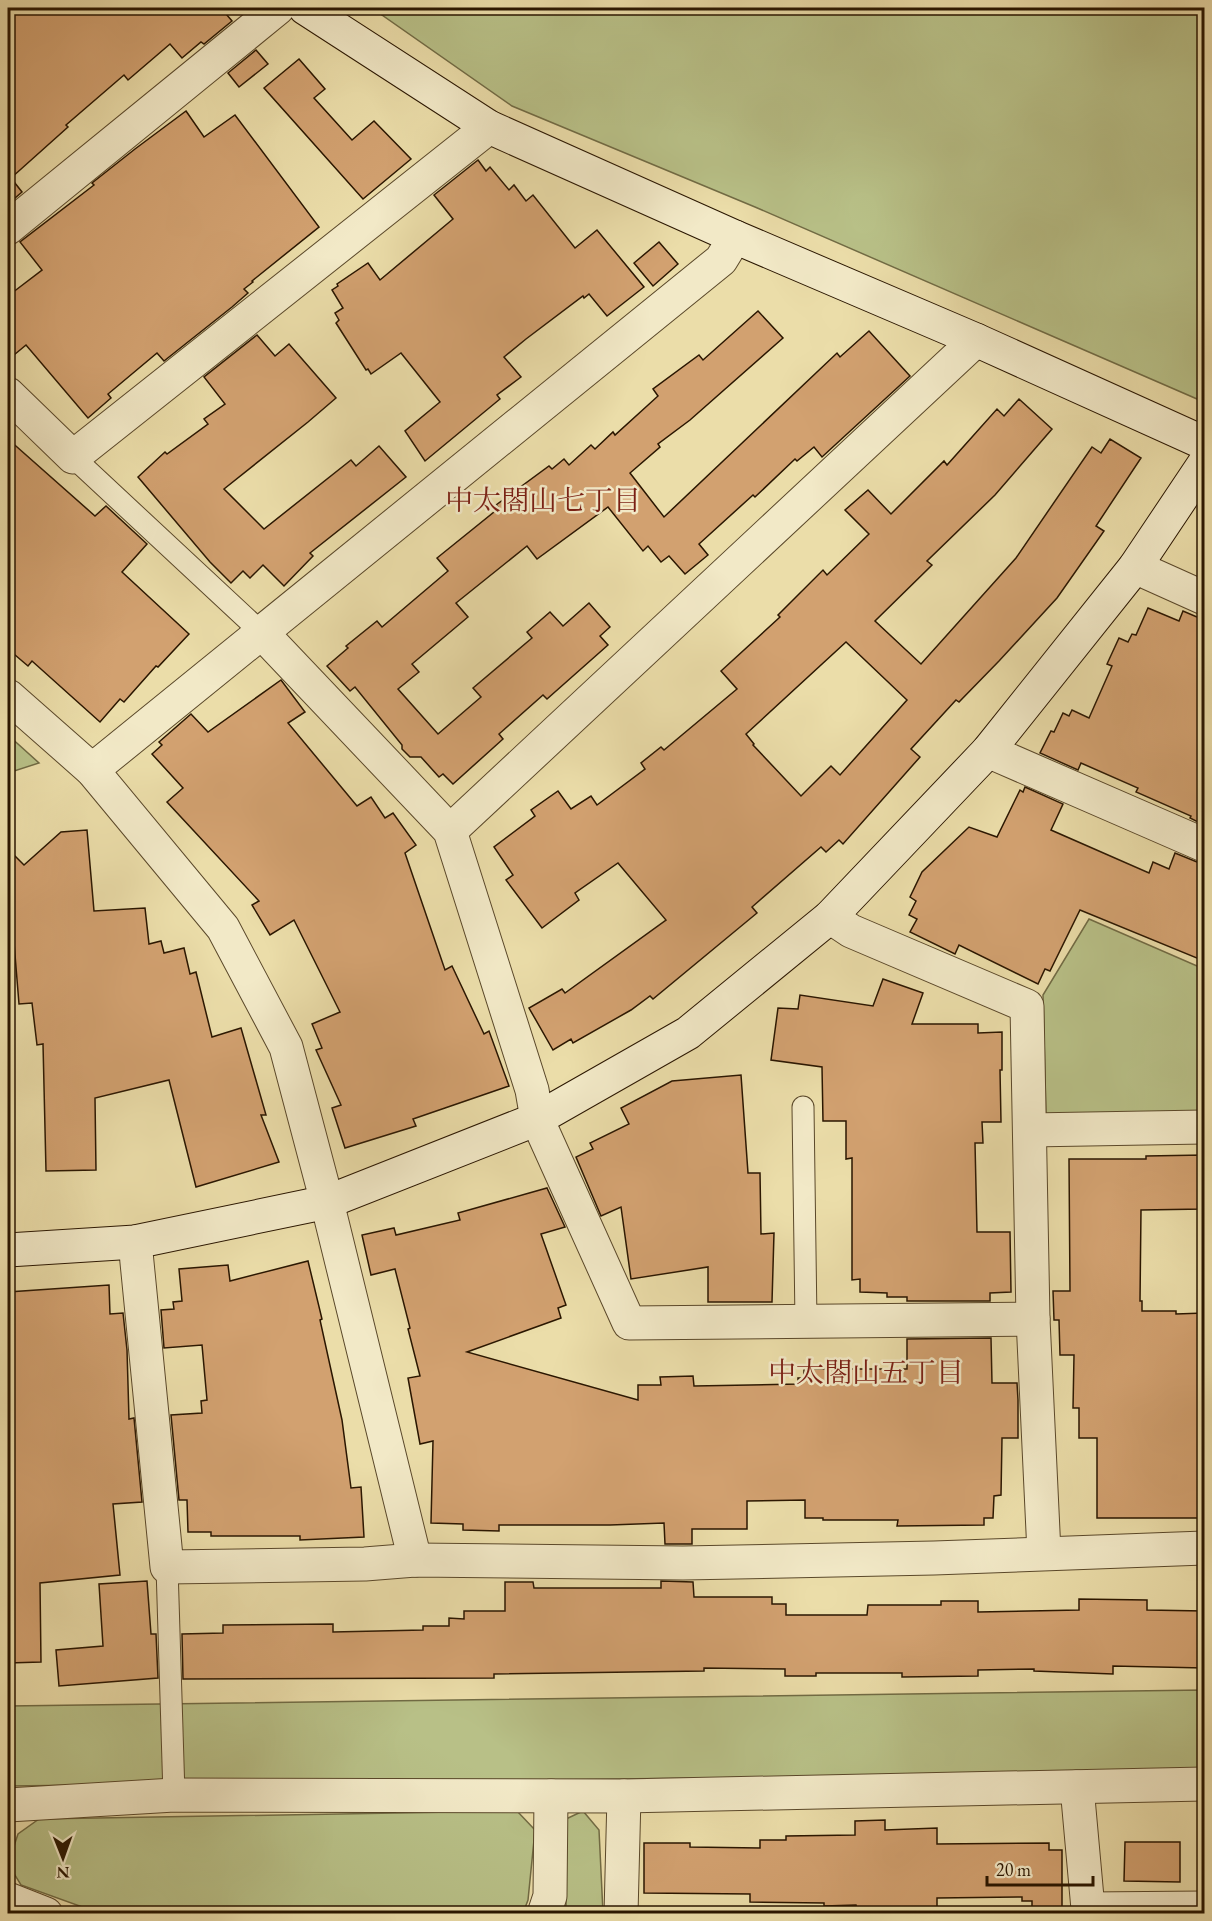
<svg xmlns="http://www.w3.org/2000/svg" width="1212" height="1921" font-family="'EB Garamond','Noto Serif JP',serif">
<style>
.green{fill:#b8c087;stroke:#716b44;stroke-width:1.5}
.building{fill:#d2a170;stroke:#2a1600;stroke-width:1.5;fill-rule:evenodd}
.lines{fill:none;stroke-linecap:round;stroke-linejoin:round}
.lane-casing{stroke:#5a482a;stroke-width:23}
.street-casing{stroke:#5a482a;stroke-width:35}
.secondary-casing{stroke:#2a1600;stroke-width:35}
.lane{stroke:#f2e9c7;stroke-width:21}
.street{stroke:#f2e9c7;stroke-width:33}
.secondary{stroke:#f2e9c7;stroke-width:33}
.labels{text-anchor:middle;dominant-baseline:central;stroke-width:5;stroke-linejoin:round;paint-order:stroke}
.neighbourhood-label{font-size:28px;fill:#7a1f14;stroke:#f2e9c7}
</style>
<rect width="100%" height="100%" fill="#ebdda9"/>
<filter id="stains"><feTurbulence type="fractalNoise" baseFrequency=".00333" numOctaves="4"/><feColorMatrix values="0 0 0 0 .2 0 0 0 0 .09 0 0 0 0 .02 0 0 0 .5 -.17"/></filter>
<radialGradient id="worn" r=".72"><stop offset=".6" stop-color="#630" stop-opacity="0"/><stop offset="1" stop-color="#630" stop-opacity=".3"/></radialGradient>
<!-- green -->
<g class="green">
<path d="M372,8h832v394l-449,-195 -243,-101z"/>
<path d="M8,735l31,28 -31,10z"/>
<path d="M1089,919l115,50v148l-158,1 -3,-123z"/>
<path d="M1204,1690v82l-1196,14v-80z"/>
<path d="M517,1811l18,19 -7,70 -5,13h-424l-78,-28 -13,-21 10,-30 21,-15z"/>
<path d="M583,1811l16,19 4,83 -40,1 3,-9v-86z"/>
</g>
<!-- building -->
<g class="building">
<path d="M8,8h213l11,13 -28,23 -3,-2 -19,16 -12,-14 -42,36 -4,-5 -58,50 2,2 -57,51 11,14 -14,12z"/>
<path d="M256,50l12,14 -29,23 -11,-14z"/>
<path d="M299,59l26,30 -11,9 38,42 22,-19 37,38 -48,40 -99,-111z"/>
<path d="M186,111l18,26 31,-22 84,112 -67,54 1,1 -9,7 4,4 -16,14 -68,54 -7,-8 -49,41 3,4 -23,20 -62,-73 -18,15v-64l34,-26 -22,-28 74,-57 -2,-2 43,-34z"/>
<path d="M478,160l8,11 4,-4 19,23 5,-5 12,16 7,-6 42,53 22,-18 47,57 -37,29 -18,-22 -5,4 -1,-2 -57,43 -22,18 17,20 -24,18 3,4 -75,62 -20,-30 35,-29 -39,-49 -30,21 -3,-5 -2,1 -30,-47 3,-3 -4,-7 8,-5 -11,-18 6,-4 -1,-2 31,-21 12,17 73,-61 -19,-24z"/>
<path d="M659,242l19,22 -25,22 -19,-23z"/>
<path d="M758,311l25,27 -93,82 -32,24 2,3 -30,26 34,44 173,-164 3,4 29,-26 41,45 -88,81 -8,-10 -17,14 -2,-2 -40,38 -2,-2 -54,49 9,11 -23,19 -16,-18 -8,6 -13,-16 -5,5 -35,-44 -71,52 -10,-13 -71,57 12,14 -56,47 7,8 -21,17 40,45 43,-37 -8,-9 59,-50 -5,-6 23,-20 13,14 26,-23 21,24 -10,9 8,9 -61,54 -4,-4 -44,39 4,5 -50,45 -10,-10 -4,3 -18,-20h-11l-8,-8v-4l-47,-58 -5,4 -23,-25 21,-18 -2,-2 31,-25 5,6 66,-56 -11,-13 62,-50 -3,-3 53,-39 3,3 12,-10 5,6 22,-20 4,4 18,-17 2,3 43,-39 -5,-7 46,-34 4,5z"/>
<path d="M257,335l18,21 14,-12 47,54 -28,24 -84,67 40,40 87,-69 5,6 23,-20 27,31 -96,76 3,3 -29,30 -21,-21 -13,13 -7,-7 -12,12 -21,-21 -72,-85 27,-25 2,2 41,-30 -4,-5 21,-15 -21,-27z"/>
<path d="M1019,399l33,30 -57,66 -68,66 5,4 -57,56 46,43 95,-106 76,-111 9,6 9,-14 31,19 -45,68 8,5 -47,67 -58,63 -40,41 -3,-2 -45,49 9,8 -77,87 -4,-4 -13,12 -5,-5 -69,60 5,6 -104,86 -3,-3 -19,14 -58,33 -2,-4 -18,11 -24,-42 33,-19 3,4 101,-73 -48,-57 -43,30 4,7 -37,28 -36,-48 7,-5 -19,-28 41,-31 -4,-6 27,-19 13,18 20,-13 6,9 48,-36 -4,-6 20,-16 3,3 73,-61 -16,-18 59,-54 -2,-2 45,-45 4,5 42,-41 -24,-24 23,-20 23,24 53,-53 3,4 50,-56 7,7zM846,642l61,58 -67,75 -9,-9 -30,30 -48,-51 1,-1 -8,-10z"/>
<path d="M8,439l87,77 11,-10 41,38 -25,28 67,62 -31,33 -2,-1 -32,36 -4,-3 -20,23 -68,-61 -4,5 -20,-17z"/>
<path d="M1148,608l31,13 4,-10 21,9v205l-14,-7 1,-2 -55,-24 2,-4 -57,-25 -3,7 -38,-17 11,-22 3,1 9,-19 6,3 3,-6 17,8 23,-52 -5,-2 12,-26 9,4 4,-8 4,1z"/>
<path d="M281,680l24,32 -17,11 69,83 14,-9 14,21 8,-5 23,32 -11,8 40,117 7,-4 32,68 5,-3 20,55 -96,33 3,7 -71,22 -13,-40 9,-3 -25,-55 6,-2 -10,-24 28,-12 -46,-92 -24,15 -18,-30 7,-4 -92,-99 16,-14 -31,-34 10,-9 -3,-3 32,-28 17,18z"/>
<path d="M1025,787l38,17 -12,26 98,43 4,-11 16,7 6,-16 22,9 7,1v98l-124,-51 -30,61 -5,-2 -7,15 -79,-39 -4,9 -45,-22 7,-13 -8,-4 7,-14 -6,-4 12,-25 47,-45 28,10 23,-47 3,2z"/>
<path d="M87,830l7,81 51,-3 4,36 12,-3 3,12 20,-5 6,26 6,-2 16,65 29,-9 25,87h-5l18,47 -83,25 -27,-107 -74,18 1,72 -50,1 -3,-127 -6,1 -5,-42 -13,1 -7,-86h-4v-69l16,16 37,-33z"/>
<path d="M883,979l40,14 -11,31h66v9l24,-1v38h-2l1,52h-19l1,21h-8l2,89h33l1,60 -21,1v8h-83v-4h-20v-4l-27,-1v-13l-8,1v-122l-6,1v-38h-23l-1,-54 -51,-7 7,-52 20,1 2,-14 73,11z"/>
<path d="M741,1075l7,98h12l1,61 13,-1 -2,69h-64v-35l-77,12 -10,-72 -20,9 -25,-59 17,-8 -3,-6 39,-19 -8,-16 51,-27z"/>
<path d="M1204,1155v54l-63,1 -1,91h2v10h34v3l28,-1v205h-107v-80h-18v-30h-6l1,-53h-14l-1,-35h-5l-1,-29h17l-1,-132h77v-3z"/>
<path d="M547,1188l18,39 -24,7 25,71 -8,3 3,10 -94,34 171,48v-15h23l-1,-8 33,-1 1,10 104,-2v-6h6v-9h103v-30l84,-1 1,45h25l1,17v38h-16l-1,57 -7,1 -1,22h-9v7l-87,1 1,-6h-75v-2h-18v-18l-58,1v28h-55v15h-27l-1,-21 -54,2h-111v6l-36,-1v-6l-32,-1 2,-82 -13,3 -12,-66 12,-2 -12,-47 2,-1 -15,-59 -24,6 -9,-40 32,-7 2,7 64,-15 -2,-7z"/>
<path d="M308,1261l14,58 -2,1 22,100 9,68 10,-1 3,50 -64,3v-4h-89v-4h-23l-1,-32h-8l-8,-85 31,-2 -1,-12 6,-1 -5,-55 -38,3 -3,-38 13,-1 -1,-7 9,-1 -3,-32 49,-4 2,16z"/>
<path d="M109,1285l1,29 13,-1 4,37 2,69 5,-1 8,84 -29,2 7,71 -80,8 1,79 -33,1v-371z"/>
<path d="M147,1581l4,53h5l2,44 -99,8 -3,-36 47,-4 -4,-62z"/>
<path d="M661,1581l32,1 1,15h78v7h14v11h81l1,-10h73v-4h37v11l101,-2v-11l68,1v10l57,1v57l-91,-2v8l-79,-3v-2l-56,1v6l-76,1v-4h-86v3h-31v-7l-81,-1v3l-210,3v4l-311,1 -1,-45 41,-1v-8l110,-1v8l90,-2v-4h26v-8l15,1v-8h41v-29h28l1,6h127z"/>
<path d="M885,1820v10l52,-2v16l112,-1v7h13v57h-30v-6h-10v-4l-85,1v10h-80l-1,-3 -32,1v-3l-74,-1v-8l-106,-1v-50h46v4l70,1v-8h26v-4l69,-1v-14z"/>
<path d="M1125,1842h55v40l-56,-1z"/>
</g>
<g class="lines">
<defs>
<g id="lane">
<path d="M73,457l189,176"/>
<path d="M803,1107l3,215"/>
<path d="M167,1567l7,228"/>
</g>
<g id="street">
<path d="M8,228l270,-220"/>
<path d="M8,394l65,63 416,-330"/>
<path d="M1135,567l69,31"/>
<path d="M262,633l188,198 82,259 5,29 92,204 404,-4"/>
<path d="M8,696l84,74 131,158 63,119 41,155 88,358"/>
<path d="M988,751l216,94"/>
<path d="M92,770l629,-510 14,-23"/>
<path d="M450,831l526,-491"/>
<path d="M830,917l21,14 176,75 6,313 11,234"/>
<path d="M1030,1130l174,-3"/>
<path d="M135,1242l32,325 198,-3 50,-4 268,3 251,-5 270,-10"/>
<path d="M1077,1787l11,122 116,-1"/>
<path d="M8,1805l166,-10 450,1 580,-12"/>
<path d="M8,1899l38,15"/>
<path d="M544,1914l6,-18 1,-100"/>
<path d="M621,1914l3,-118"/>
</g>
<g id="secondary">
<path d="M305,8l184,119 246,110 241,103 228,103"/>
<path d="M8,1250l127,-8 192,-40 210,-83 151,-86 142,-116 158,-166 147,-184 69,-103"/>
</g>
</defs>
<!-- lane casing -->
<use href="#lane" class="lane-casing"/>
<!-- street casing -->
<use href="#street" class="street-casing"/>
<!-- secondary casing -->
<use href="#secondary" class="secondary-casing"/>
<!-- lane -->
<use href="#lane" class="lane"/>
<!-- street -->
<use href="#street" class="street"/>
<!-- secondary -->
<use href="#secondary" class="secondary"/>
</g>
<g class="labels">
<!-- neighbourhood labels -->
<g class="neighbourhood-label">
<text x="543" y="500">中太閤山七丁目</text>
<text x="866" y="1372">中太閤山五丁目</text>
</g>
</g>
<!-- margin -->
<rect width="1212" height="1921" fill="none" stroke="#ebdda9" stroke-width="30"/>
<rect x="9" y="9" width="1194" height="1903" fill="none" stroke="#2a1600" stroke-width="3"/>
<rect x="15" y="15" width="1182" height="1891" fill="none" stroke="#2a1600" stroke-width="1.5"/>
<!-- north arrow -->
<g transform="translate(63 1858) rotate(179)" stroke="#f2e9c7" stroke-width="4.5" paint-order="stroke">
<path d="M0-4.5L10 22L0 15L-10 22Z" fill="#2a1600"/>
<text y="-9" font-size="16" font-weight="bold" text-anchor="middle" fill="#2a1600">N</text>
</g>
<!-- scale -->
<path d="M987 1876v9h106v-9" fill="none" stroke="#2a1600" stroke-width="3"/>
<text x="996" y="1876" font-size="18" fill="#2a1600" stroke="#f2e9c7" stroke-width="4.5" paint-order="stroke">20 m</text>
<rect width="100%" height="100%" filter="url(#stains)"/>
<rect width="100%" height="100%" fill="url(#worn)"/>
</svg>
